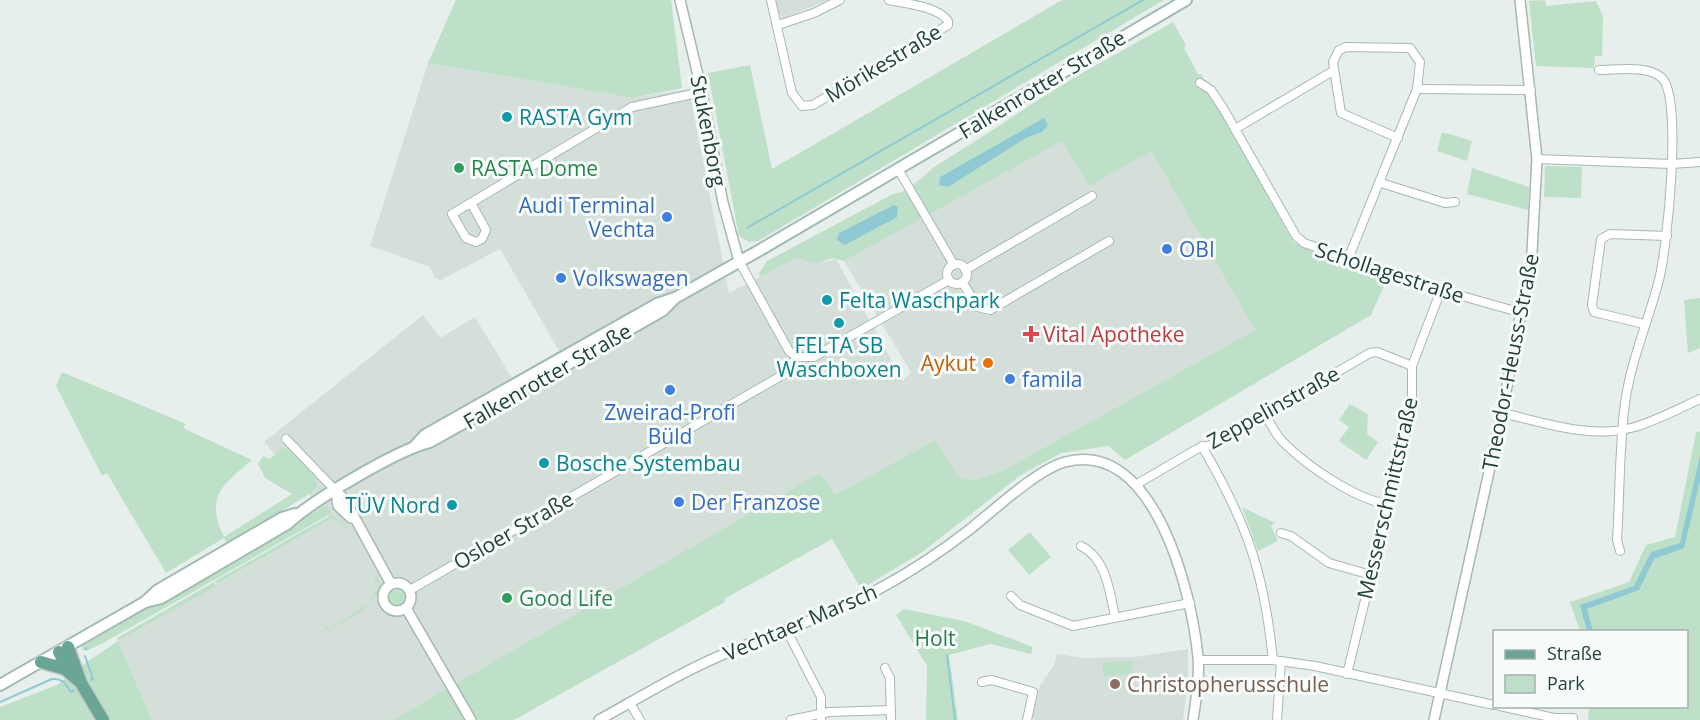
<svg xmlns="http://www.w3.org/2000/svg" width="1700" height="720" font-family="'Open Sans',sans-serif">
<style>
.built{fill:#d4dfda}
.green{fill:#bfe0c8}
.water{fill:#8ec9d4}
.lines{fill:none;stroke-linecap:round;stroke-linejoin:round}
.stream{stroke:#8ec9d4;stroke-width:2}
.minor-casing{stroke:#a8b8b2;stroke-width:10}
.tertiary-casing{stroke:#a8b8b2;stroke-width:12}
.secondary-casing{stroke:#a4bbb3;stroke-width:14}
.primary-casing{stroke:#c2cac8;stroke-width:15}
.minor{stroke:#fff;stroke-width:8}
.tertiary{stroke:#fff;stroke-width:9}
.secondary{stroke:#fff;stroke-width:10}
.primary{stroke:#6aa596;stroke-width:12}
.culture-dot{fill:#0f9aa8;stroke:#f7fbf9;stroke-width:2}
.leisure-dot{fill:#2e9e5b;stroke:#f7fbf9;stroke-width:2}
.shop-dot{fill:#3f7fe0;stroke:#f7fbf9;stroke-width:2}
.health-dot{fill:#e0444e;stroke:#f7fbf9;stroke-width:2}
.food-dot{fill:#e8710a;stroke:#f7fbf9;stroke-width:2}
.education-dot{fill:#8d6e63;stroke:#f7fbf9;stroke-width:2}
.labels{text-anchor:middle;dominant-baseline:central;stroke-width:6;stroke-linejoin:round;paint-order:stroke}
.street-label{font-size:21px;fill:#24423a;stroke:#f7fbf9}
.culture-label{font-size:21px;fill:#0d838f;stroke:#f7fbf9;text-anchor:start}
.leisure-label{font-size:21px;fill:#27864d;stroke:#f7fbf9;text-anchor:start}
.shop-label{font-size:21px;fill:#366cbe;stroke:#f7fbf9;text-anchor:start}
.health-label{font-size:21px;fill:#be3a42;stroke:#f7fbf9;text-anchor:start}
.food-label{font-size:21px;fill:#c56008;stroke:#f7fbf9;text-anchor:end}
.park-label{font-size:21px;fill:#2d7a4b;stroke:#f7fbf9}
.education-label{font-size:21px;fill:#785e54;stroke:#f7fbf9;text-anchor:start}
</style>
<rect width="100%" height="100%" fill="#e6efeb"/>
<!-- built -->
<g class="built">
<path d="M774,0h55l-46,18 -6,-6z"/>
<path d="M428,63l205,35 56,-9 40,204 67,-35 21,6 19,-5 67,122 8,-9 -67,-111 218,-121 89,11 104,179 -251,140 -29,10 -17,-2 -23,-38 -100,55 -15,-21 -427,246h-241l-34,-79 213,-122 -67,-77 159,-127 17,23 35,-21 37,61 47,-27 -59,-102 -59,31 -6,-2 -5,-11 -60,-21z"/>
<path d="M1188,649v33l-5,38h-147l-4,-3 8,-31 14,-21 3,-11 28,4 50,-1z"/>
</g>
<!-- green -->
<g class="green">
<path d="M456,0h215l11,88 -49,10 -205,-35z"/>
<path d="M1062,0h102l-406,241 -9,1 -10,-6 -31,-163 42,-8 22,104z"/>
<path d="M1545,0l1,6 50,-5 7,15 -1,40h-7l-1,12 -58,-2 -7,-65z"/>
<path d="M1173,22l13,23 -2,3 14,26h3l92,168 25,12 70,23 -17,38 -246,145 -17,-14 -47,7 -40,22 -100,78 -60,36 -29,-50 -108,60 1,3 -211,118h-121l427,-247 15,22 100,-55 23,37 17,3 29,-10 251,-140 -104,-179 -62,35 -27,-45 -218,120 -12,-3 -15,6 -21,-6 -36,19 -1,-4 8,-12 126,-67c20,-2 32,-23 49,-32 33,-20 64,-41 96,-62 43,-28 90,-52 135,-78z"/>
<path d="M1442,132l30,9 -5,20 -30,-10z"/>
<path d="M1545,166l37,1 -1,31 -37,-1z"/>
<path d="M1472,168l57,19 -1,23 -61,-16z"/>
<path d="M1700,298v50l-12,5 -4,-53z"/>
<path d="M62,372l124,52 -3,4 69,32c-30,25 -47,37 -28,77l68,-43 -27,-16 -7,-14 5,-8 7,3 13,-11 5,1c9,13 27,20 29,37l-3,5 -87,54 -3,-7 -58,35 -59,-100 -5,3 -46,-90z"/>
<path d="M1350,404l18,10 -1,20 11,8 -12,18 -27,-19 10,-14 -10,-7z"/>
<path d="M1700,431v289h-112l1,-13 97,-1v-74l-106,-1 -10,-29 59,-20 17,-37 29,-8 21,-104z"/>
<path d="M326,505l6,8 -229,130 -17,8 -4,-1v-4z"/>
<path d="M1242,507l33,16 -4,3 7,15 -20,10z"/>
<path d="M331,515l12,6 5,7 33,56c-8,25 -32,35 -54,47l-3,-5 2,-2 3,5 40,-26 10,-19 -4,-3v-7l-25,-43 -10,-10 -9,-2 -114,65 -2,-3z"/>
<path d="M1030,532l21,25 -22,18 -21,-25z"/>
<path d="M214,582l2,4 -98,55 34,79h-43l-28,-54 37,-25 -1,-3z"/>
<circle cx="397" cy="596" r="11"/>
<path d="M904,609l60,12 69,26 -2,7 -41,-10 -41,11 9,65h-32l1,-54 -31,-51z"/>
<path d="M1131,661l1,13 -29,2v-14z"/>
<path d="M69,676l6,6 22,38h-97v-13l57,-22z"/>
</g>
<!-- water -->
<g class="water">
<path d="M1044,118l4,7 -6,7 -16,6 -78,49 -9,-2 1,-8z"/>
<path d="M894,205l4,2 -1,10 -52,28 -8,-5 2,-7z"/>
<path d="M1700,456v25l-16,67 -30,11 -15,31 -52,19 6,22h-6l-7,-26 54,-19 17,-34 29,-9z"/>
</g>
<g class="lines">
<!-- stream -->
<g class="stream">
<path d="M747,228l396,-228"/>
<path d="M86,649v-1"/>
<path d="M947,655l8,65"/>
<path d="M85,656l8,23 -2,1"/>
<path d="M0,702l52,-23c10,-1 13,4 19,13l3,-2"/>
</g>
<defs>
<g id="minor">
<path d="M771,0l21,93 10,13 11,-1 135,-80v-4c-11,-15 -41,-17 -59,-21"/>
<path d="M778,25l36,-12 26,-13"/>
<path d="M1599,70c18,0 49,-5 63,8 21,20 5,171 -3,202 -11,42 -28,80 -34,123 -6,45 -5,92 -8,137l3,11"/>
<path d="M1200,83l11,7 12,18 73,128 8,7 137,47 81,23"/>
<path d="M1417,89l114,1"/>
<path d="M1235,129l98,-58"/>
<path d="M1537,159l134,5 29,-2"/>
<path d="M898,169l56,96"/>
<path d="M1381,183l64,20 10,-1"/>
<path d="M471,203l15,27 -4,9 -6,3 -10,-4 -14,-24 180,-107 70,-15"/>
<path d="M1348,259l69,-170 3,-27 -10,-14 -64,-1 -7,3 -6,12 8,51 57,25"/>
<path d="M739,261l50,90 8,6h17l135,-77"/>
<circle cx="957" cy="274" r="10"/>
<path d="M965,270l127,-74"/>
<path d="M962,282l16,25 12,3 119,-69"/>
<path d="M1644,324l-50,-12 -2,-7 9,-66 9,-5 57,2"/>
<path d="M1502,413c41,9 87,26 129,15 23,-6 47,-19 69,-29"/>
<path d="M1265,415c6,9 11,20 18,27 24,24 73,58 105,62"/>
<path d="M286,439l50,52"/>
<path d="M1202,446c45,78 62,125 71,214"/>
<path d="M1137,484l60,-35 16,-5 157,-91 7,-1 35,14"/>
<path d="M1281,533l10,3 38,27 42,12"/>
<path d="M1081,546c25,12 29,46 34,71"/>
<path d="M410,590l376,-217 11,-16"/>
<path d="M1011,596l9,9 53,21 117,-23"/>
<path d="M787,631l34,66v23"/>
<path d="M1199,660h74l42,6 179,39"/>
<path d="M885,668l5,10 1,42"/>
<path d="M1347,674l65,-266v-42l29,-76"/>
<path d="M982,682l10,-2 41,12 -6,28"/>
<path d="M630,703l10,17"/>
<path d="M1500,706l54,12h19"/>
<path d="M791,720l38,-8 62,-2"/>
<path d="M1277,720l4,-59"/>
</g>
<g id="tertiary">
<path d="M680,0l22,92 21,111 16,58"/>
<path d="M336,491l9,9 46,84"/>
<path d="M336,491l2,15 13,12"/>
<circle cx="397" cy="597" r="14"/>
<path d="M406,608l65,112"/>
<path d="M599,720c45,-25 89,-52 137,-71 51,-20 102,-37 150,-64 29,-16 57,-35 83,-55 24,-19 69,-61 96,-68 90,-24 127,132 133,195 2,20 -2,43 -5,63"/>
<path d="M1434,720l68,-307 30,-161 5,-93 -17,-159"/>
</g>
<g id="secondary">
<path d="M415,446l10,-11 232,-131 18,-6 85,-48 426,-250"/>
<path d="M145,602l16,-4 126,-74c26,-24 110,-74 143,-82l232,-131 11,-11"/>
<path d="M0,685l145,-83 13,-12 124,-72 13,-4"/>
</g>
<g id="primary">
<path d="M68,647l13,36 22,37"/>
<path d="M59,652l11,20"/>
<path d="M41,662l24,7 14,12"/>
</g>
</defs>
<!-- minor casing -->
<use href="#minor" class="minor-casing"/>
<!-- tertiary casing -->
<use href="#tertiary" class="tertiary-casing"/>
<!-- secondary casing -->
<use href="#secondary" class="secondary-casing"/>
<!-- primary casing -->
<use href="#primary" class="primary-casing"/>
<!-- minor -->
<use href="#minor" class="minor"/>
<!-- tertiary -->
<use href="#tertiary" class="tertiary"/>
<!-- secondary -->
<use href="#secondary" class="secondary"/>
<!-- primary -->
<use href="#primary" class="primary"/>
</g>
<!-- markers -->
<g class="culture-dot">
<circle cx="507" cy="117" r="6"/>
<circle cx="827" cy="300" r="6"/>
<circle cx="839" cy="323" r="6"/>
<circle cx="544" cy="463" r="6"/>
<circle cx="452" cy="505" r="6"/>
</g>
<g class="leisure-dot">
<circle cx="459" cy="168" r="6"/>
<circle cx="507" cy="598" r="6"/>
</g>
<g class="shop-dot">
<circle cx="667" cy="217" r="6"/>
<circle cx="1167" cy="249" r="6"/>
<circle cx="561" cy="278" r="6"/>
<circle cx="1010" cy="379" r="6"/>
<circle cx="670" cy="390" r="6"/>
<circle cx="679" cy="502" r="6"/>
</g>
<path class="health-dot" d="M1028 325h6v6h6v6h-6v6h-6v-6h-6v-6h6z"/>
<circle class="food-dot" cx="988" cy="363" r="6"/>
<circle class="education-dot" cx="1115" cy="684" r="6"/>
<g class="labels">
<!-- street labels -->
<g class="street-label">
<text transform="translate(883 63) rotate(-31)">Mörikestraße</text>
<text transform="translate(1042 84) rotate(-31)">Falkenrotter Straße</text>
<text transform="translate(709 131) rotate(79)">Stukenborg</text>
<text transform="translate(1390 272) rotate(18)">Schollagestraße</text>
<text transform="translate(1510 362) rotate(-79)">Theodor-Heuss-Straße</text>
<text transform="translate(547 376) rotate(-30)">Falkenrotter Straße</text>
<text transform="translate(1273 407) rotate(-29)">Zeppelinstraße</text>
<text transform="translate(1387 498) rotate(-77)">Messerschmittstraße</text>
<text transform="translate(513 530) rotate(-30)">Osloer Straße</text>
<text transform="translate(800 622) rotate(-23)">Vechtaer Marsch</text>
</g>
<!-- culture labels -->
<g class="culture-label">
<text x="519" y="117">RASTA Gym</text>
<text x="839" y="300">Felta Waschpark</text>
<text x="839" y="345" text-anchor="middle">FELTA SB<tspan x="839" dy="24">Waschboxen</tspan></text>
<text x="556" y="463">Bosche Systembau</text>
<text x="440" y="505" text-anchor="end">TÜV Nord</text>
</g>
<!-- leisure labels -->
<g class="leisure-label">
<text x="471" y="168">RASTA Dome</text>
<text x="519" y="598">Good Life</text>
</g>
<!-- shop labels -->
<g class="shop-label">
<text x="655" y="205" text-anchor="end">Audi Terminal<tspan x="655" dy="24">Vechta</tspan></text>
<text x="1179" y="249">OBI</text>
<text x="573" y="278">Volkswagen</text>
<text x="1022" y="379">famila</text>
<text x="670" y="412" text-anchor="middle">Zweirad-Profi<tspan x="670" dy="24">Büld</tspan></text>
<text x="691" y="502">Der Franzose</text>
</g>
<!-- health labels -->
<g class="health-label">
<text x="1043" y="334">Vital Apotheke</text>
</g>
<!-- food labels -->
<g class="food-label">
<text x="976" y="363">Aykut</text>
</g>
<!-- park labels -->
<g class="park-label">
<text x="935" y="638">Holt</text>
</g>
<!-- education labels -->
<g class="education-label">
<text x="1127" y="684">Christopherusschule</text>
</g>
</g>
<!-- legend -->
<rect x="1493" y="630" width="195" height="78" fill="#f7fbf9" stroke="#a3b1ad" stroke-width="1.5"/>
<rect x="1505" y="650" width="30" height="9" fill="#6aa596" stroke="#a3b1ad" stroke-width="1.5"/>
<text x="1547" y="660" font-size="18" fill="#24423a">Straße</text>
<rect x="1505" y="675" width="30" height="18" fill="#bfe0c8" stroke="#a3b1ad" stroke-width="1.5"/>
<text x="1547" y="690" font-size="18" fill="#24423a">Park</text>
</svg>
